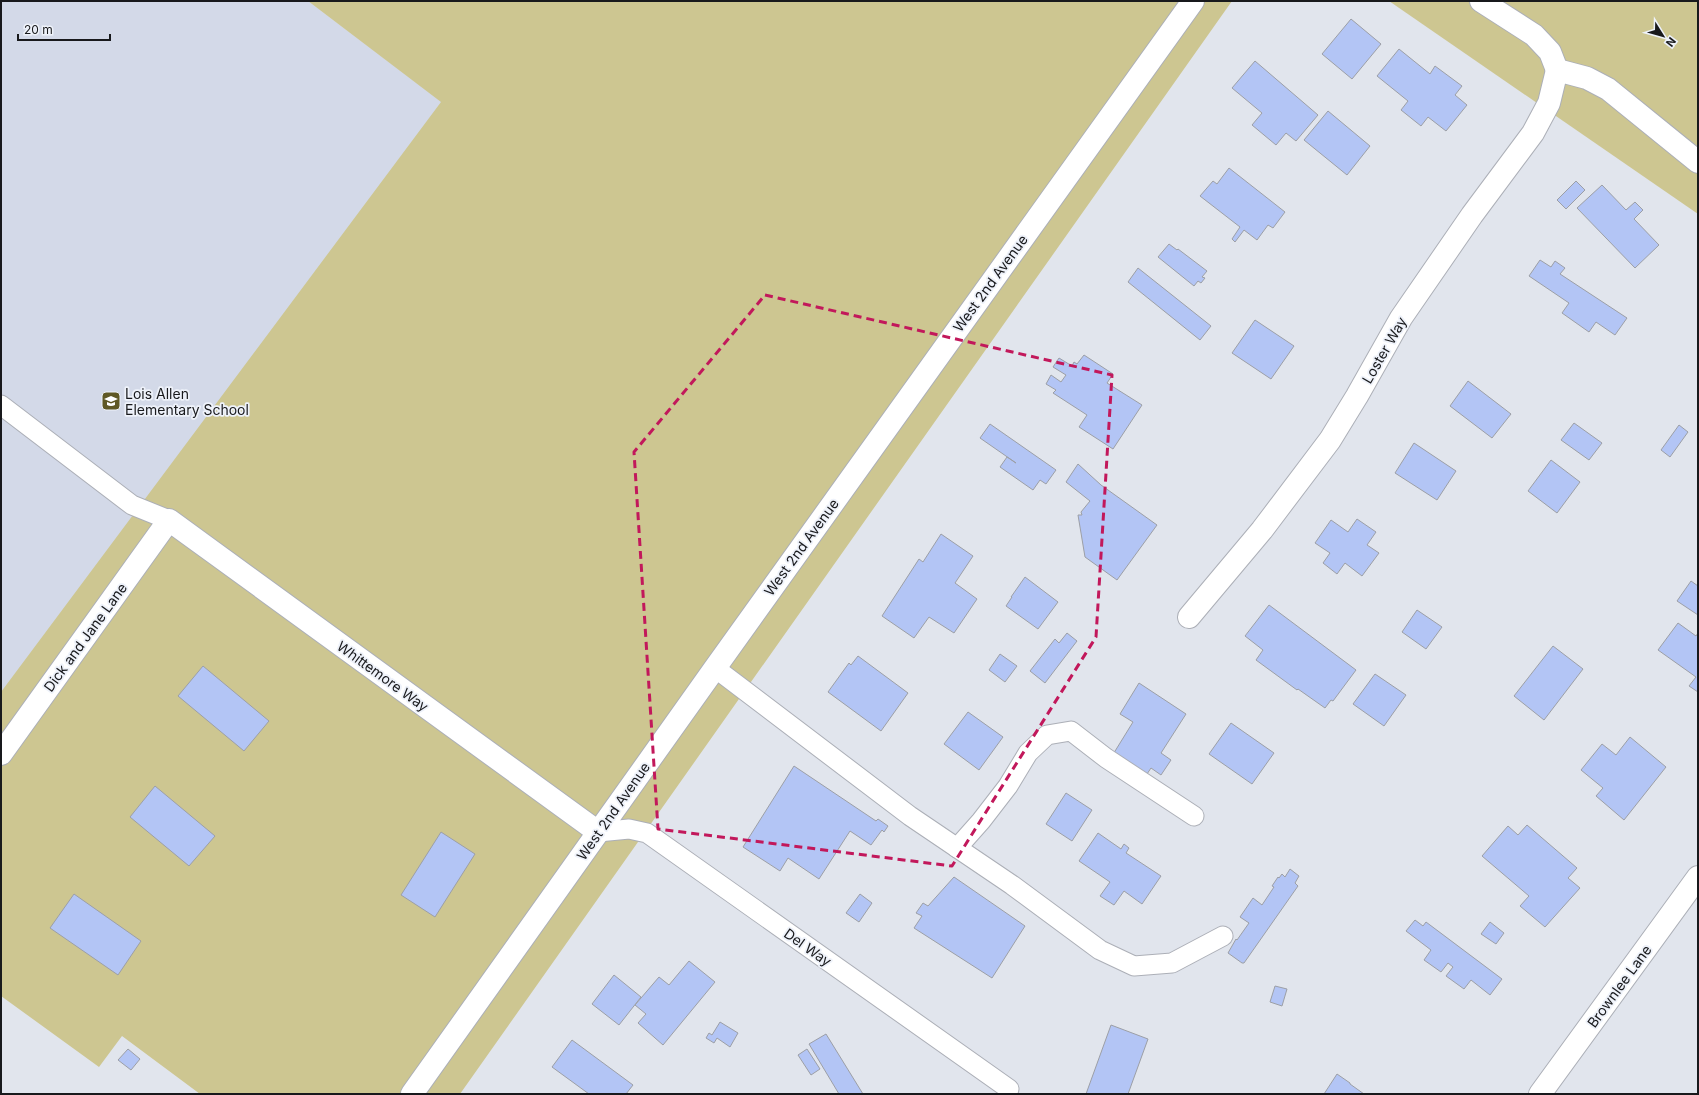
<svg xmlns="http://www.w3.org/2000/svg" width="1699" height="1095" font-family="Inter,sans-serif">
<style>
.built{fill:#d3d9e8}
.green{fill:#cdc691}
.building{fill:#b3c5f5;stroke:#9c9fa6}
.lines{fill:none;stroke-linecap:round;stroke-linejoin:round}
.service-casing{stroke:#acafb7;stroke-width:21}
.minor-casing{stroke:#acafb7;stroke-width:24}
.service{stroke:#fff;stroke-width:19}
.minor{stroke:#fff;stroke-width:22}
.marked{fill:none;stroke:#c2185b;stroke-width:3;stroke-dasharray:8 5;stroke-linejoin:round}
.labels{text-anchor:middle;dominant-baseline:central;stroke-width:3.5;stroke-linejoin:round;paint-order:stroke}
.street-label{font-size:14px;fill:#18191c;stroke:#eef2fa}
.poi-label{font-size:14px;fill:#18191c;stroke:#eef2fa;text-anchor:start}
</style>
<rect width="100%" height="100%" fill="#e1e5ed"/>
<!-- built -->
<path class="built" d="M1,1h307l134,101 -441,599z"/>
<!-- green -->
<g class="green">
<path d="M308,1h924l-772,1093h-260l-78,-58 -23,31 -98,-71v-304l440,-590z"/>
<path d="M1389,1h309v213z"/>
</g>
<!-- building -->
<g class="building">
<path d="M1351,19l30,25 -29,35 -30,-25z"/>
<path d="M1399,49l31,25 5,-8 27,20 -7,9 12,10 -21,26 -18,-14 -7,9 -20,-16 7,-9 -31,-25z"/>
<path d="M1255,61l63,54 -22,26 -10,-8 -10,12 -24,-20 10,-12 -30,-25z"/>
<path d="M1328,111l42,35 -23,29 -43,-35z"/>
<path d="M1229,168l56,44 -12,16 -5,-3 -11,15 -13,-10 -9,12 -3,-3 8,-12 -40,-31 13,-15 4,3z"/>
<path d="M1576,181l9,9 -19,19 -9,-9z"/>
<path d="M1602,185l24,25 9,-8 8,8 -9,9 25,26 -24,23 -58,-60z"/>
<path d="M1169,244l8,6 1,-1 29,22 -5,6 3,1 -4,5 -3,-2 -4,5 -36,-29z"/>
<path d="M1540,260l11,7 4,-6 10,7 -5,6 67,44 -12,17 -19,-13 -7,10 -27,-19 7,-10 -40,-27z"/>
<path d="M1138,268l73,58 -11,14 -72,-58z"/>
<path d="M1255,320l39,26 -23,33 -39,-26z"/>
<path d="M1084,355l29,19 -6,9 35,22 -29,44 -34,-22 8,-12 -34,-22 3,-3 -10,-6 5,-9 10,7 5,-7 -13,-8 6,-9 13,8 2,-4 3,2z"/>
<path d="M1468,381l43,33 -19,24 -42,-32z"/>
<path d="M1574,423l28,20 -13,17 -28,-20z"/>
<path d="M990,424l66,46 -10,14 -6,-4 -7,10 -33,-23 7,-10 9,6 -36,-25z"/>
<path d="M1679,425l9,7 -18,25 -9,-7z"/>
<path d="M1414,443l42,28 -19,29 -42,-27z"/>
<path d="M1551,460l29,22 -23,31 -29,-22z"/>
<path d="M1078,464l23,21 56,40 -40,55 -32,-23 -7,-42h4l-1,-3 9,-11 -24,-19z"/>
<path d="M1357,519l19,13 -9,13 12,8 -17,23 -17,-13 -8,11 -14,-11 7,-10 -15,-10 16,-23 17,12z"/>
<path d="M941,534l32,22 -18,27 22,16 -23,34 -25,-16 -15,21 -32,-22 37,-57 4,3z"/>
<path d="M1025,577l33,25 -20,27 -32,-23 6,-9h-1z"/>
<path d="M1691,581l7,5v29l-21,-14z"/>
<path d="M1269,605l87,65 -23,31 -2,-1 -6,8 -27,-19 -1,1 -41,-30 7,-10 -18,-14z"/>
<path d="M1417,610l25,17 -16,22 -24,-17z"/>
<path d="M1678,623l18,13 2,-3v59l-9,-6 7,-9 -38,-27z"/>
<path d="M1067,633l10,8 -32,42 -15,-12 25,-32 4,4z"/>
<path d="M1553,646l30,23 -39,51 -30,-24z"/>
<path d="M1000,654l17,12 -12,16 -16,-12z"/>
<path d="M858,656l50,37 -27,38 -53,-39 21,-29 2,2z"/>
<path d="M203,666l66,55 -25,30 -66,-55z"/>
<path d="M1375,674l31,21 -22,31 -31,-22z"/>
<path d="M1139,683l47,31 -25,39 10,7 -10,15 -10,-7 -6,9 -33,-21 21,-34 -13,-8z"/>
<path d="M968,712l35,25 -24,33 -35,-26z"/>
<path d="M1231,723l43,30 -22,31 -43,-30z"/>
<path d="M1630,737l36,30 -42,53 -28,-24 7,-8 -22,-18 21,-26 14,11z"/>
<path d="M794,766l82,55 2,-2 10,7 -4,6 -2,-2 -11,15 -21,-14 -31,48 -31,-21 -8,13 -37,-24z"/>
<path d="M155,786l60,50 -26,30 -59,-49z"/>
<path d="M1066,793l26,17 -20,31 -26,-17z"/>
<path d="M1527,825l50,43 -9,10 12,10 -35,39 -25,-21 9,-10 -47,-40 26,-30 10,9z"/>
<path d="M441,832l34,22 -40,63 -34,-22z"/>
<path d="M1098,833l23,16 3,-5 5,4 -3,5 35,23 -19,28 -18,-13 -10,14 -14,-9 10,-14 -31,-21z"/>
<path d="M1290,869l9,7 -4,7 3,3 -54,77h-2l-14,-10 8,-14 1,1 12,-17 -9,-6 13,-19 9,7 12,-18 -2,-1 6,-9 1,1 3,-4 3,3z"/>
<path d="M954,877l71,49 -33,52 -78,-50 8,-12 -6,-3 7,-10 5,3z"/>
<path d="M74,894l67,47 -23,34 -68,-47z"/>
<path d="M860,894l12,9 -13,19 -13,-9z"/>
<path d="M1415,920l8,6 3,-4 76,57 -12,16 -19,-15 -7,9 -18,-13 7,-9 -5,-4 -7,9 -17,-12 7,-10 -25,-19z"/>
<path d="M1490,922l14,11 -8,11 -15,-10z"/>
<path d="M689,961l26,21 -52,63 -25,-22 8,-9 -11,-9 24,-28 10,8z"/>
<path d="M614,975l27,22 -22,28 -27,-21z"/>
<path d="M1275,986l12,3 -5,17 -12,-4z"/>
<path d="M720,1022l18,11 -8,14 -13,-9 -3,5 -8,-5 3,-5 3,2z"/>
<path d="M1111,1025l37,14 -20,55h-42z"/>
<path d="M826,1034l37,60h-24l-30,-50z"/>
<path d="M572,1040l61,45 -7,9h-37l-37,-27z"/>
<path d="M128,1049l12,10 -9,11 -13,-10z"/>
<path d="M807,1049l13,20 -9,6 -13,-20z"/>
<path d="M1337,1074l13,9v1l14,10h-40z"/>
</g>
<g class="lines">
<defs>
<g id="service">
<path d="M1,405l131,100 37,15"/>
<path d="M715,668l195,148 102,69 88,65 34,16 38,-3 51,-27"/>
<path d="M598,832l31,-3 18,4 362,256"/>
<path d="M957,848l24,-27 27,-35 20,-33 19,-18 24,-4 35,27 88,58"/>
</g>
<g id="minor">
<path d="M1481,1l53,34 16,17 7,18 30,8 21,11 90,73"/>
<path d="M1189,617l73,-87 68,-90 27,-44 44,-78 71,-103 61,-82 16,-30 8,-33"/>
<path d="M1,754l168,-234 429,312"/>
<path d="M412,1094l303,-426 478,-667"/>
<path d="M1540,1094l158,-217"/>
</g>
</defs>
<!-- service casing -->
<use href="#service" class="service-casing"/>
<!-- minor casing -->
<use href="#minor" class="minor-casing"/>
<!-- service -->
<use href="#service" class="service"/>
<!-- minor -->
<use href="#minor" class="minor"/>
</g>
<!-- marked area -->
<path class="marked" d="M765,295l347,80 -16,262 -144,229 -294,-37 -24,-377z"/>
<!-- icons -->
<defs>
<symbol id="school-square" viewBox="-11 -11 22 22"><rect x="-9" y="-9" width="18" height="18" rx="4" fill="#5f5824" stroke="#eef2fa"/><path d="M0-5L7-2L0 1L-7-2ZM-4 1L0 2.5L4 1V4Q0 6-4 4Z" fill="#fff"/></symbol>
</defs>
<g fill-rule="evenodd">
<use href="#school-square" x="100" y="390" width="22" height="22"/>
</g>
<g class="labels">
<!-- street labels -->
<g class="street-label">
<text transform="translate(990 283) rotate(-54)">West 2nd Avenue</text>
<text transform="translate(1384 350) rotate(-60)">Loster Way</text>
<text transform="translate(801 547) rotate(-54)">West 2nd Avenue</text>
<text transform="translate(85 637) rotate(-54)">Dick and Jane Lane</text>
<text transform="translate(383 676) rotate(36)">Whittemore Way</text>
<text transform="translate(613 811) rotate(-55)">West 2nd Avenue</text>
<text transform="translate(808 947) rotate(35)">Del Way</text>
<text transform="translate(1619 986) rotate(-54)">Brownlee Lane</text>
</g>
<!-- poi labels -->
<g class="poi-label">
<text x="125" y="393">Lois Allen<tspan x="125" dy="16">Elementary School</tspan></text>
</g>
</g>
<!-- border -->
<rect width="1699" height="1095" fill="none" stroke="#18191c" stroke-width="4"/>
<!-- north arrow -->
<g transform="translate(1663 36) rotate(127)" stroke="#eef2fa" stroke-width="3" paint-order="stroke">
<path d="M0-3L7 15L0 10L-7 15Z" fill="#18191c"/>
<text y="-6" font-size="11" font-weight="bold" text-anchor="middle" fill="#18191c">N</text>
</g>
<!-- scale -->
<path d="M18 34v6h92v-6" fill="none" stroke="#18191c" stroke-width="2"/>
<text x="24" y="34" font-size="12" fill="#18191c" stroke="#eef2fa" stroke-width="3" paint-order="stroke">20 m</text>
</svg>
